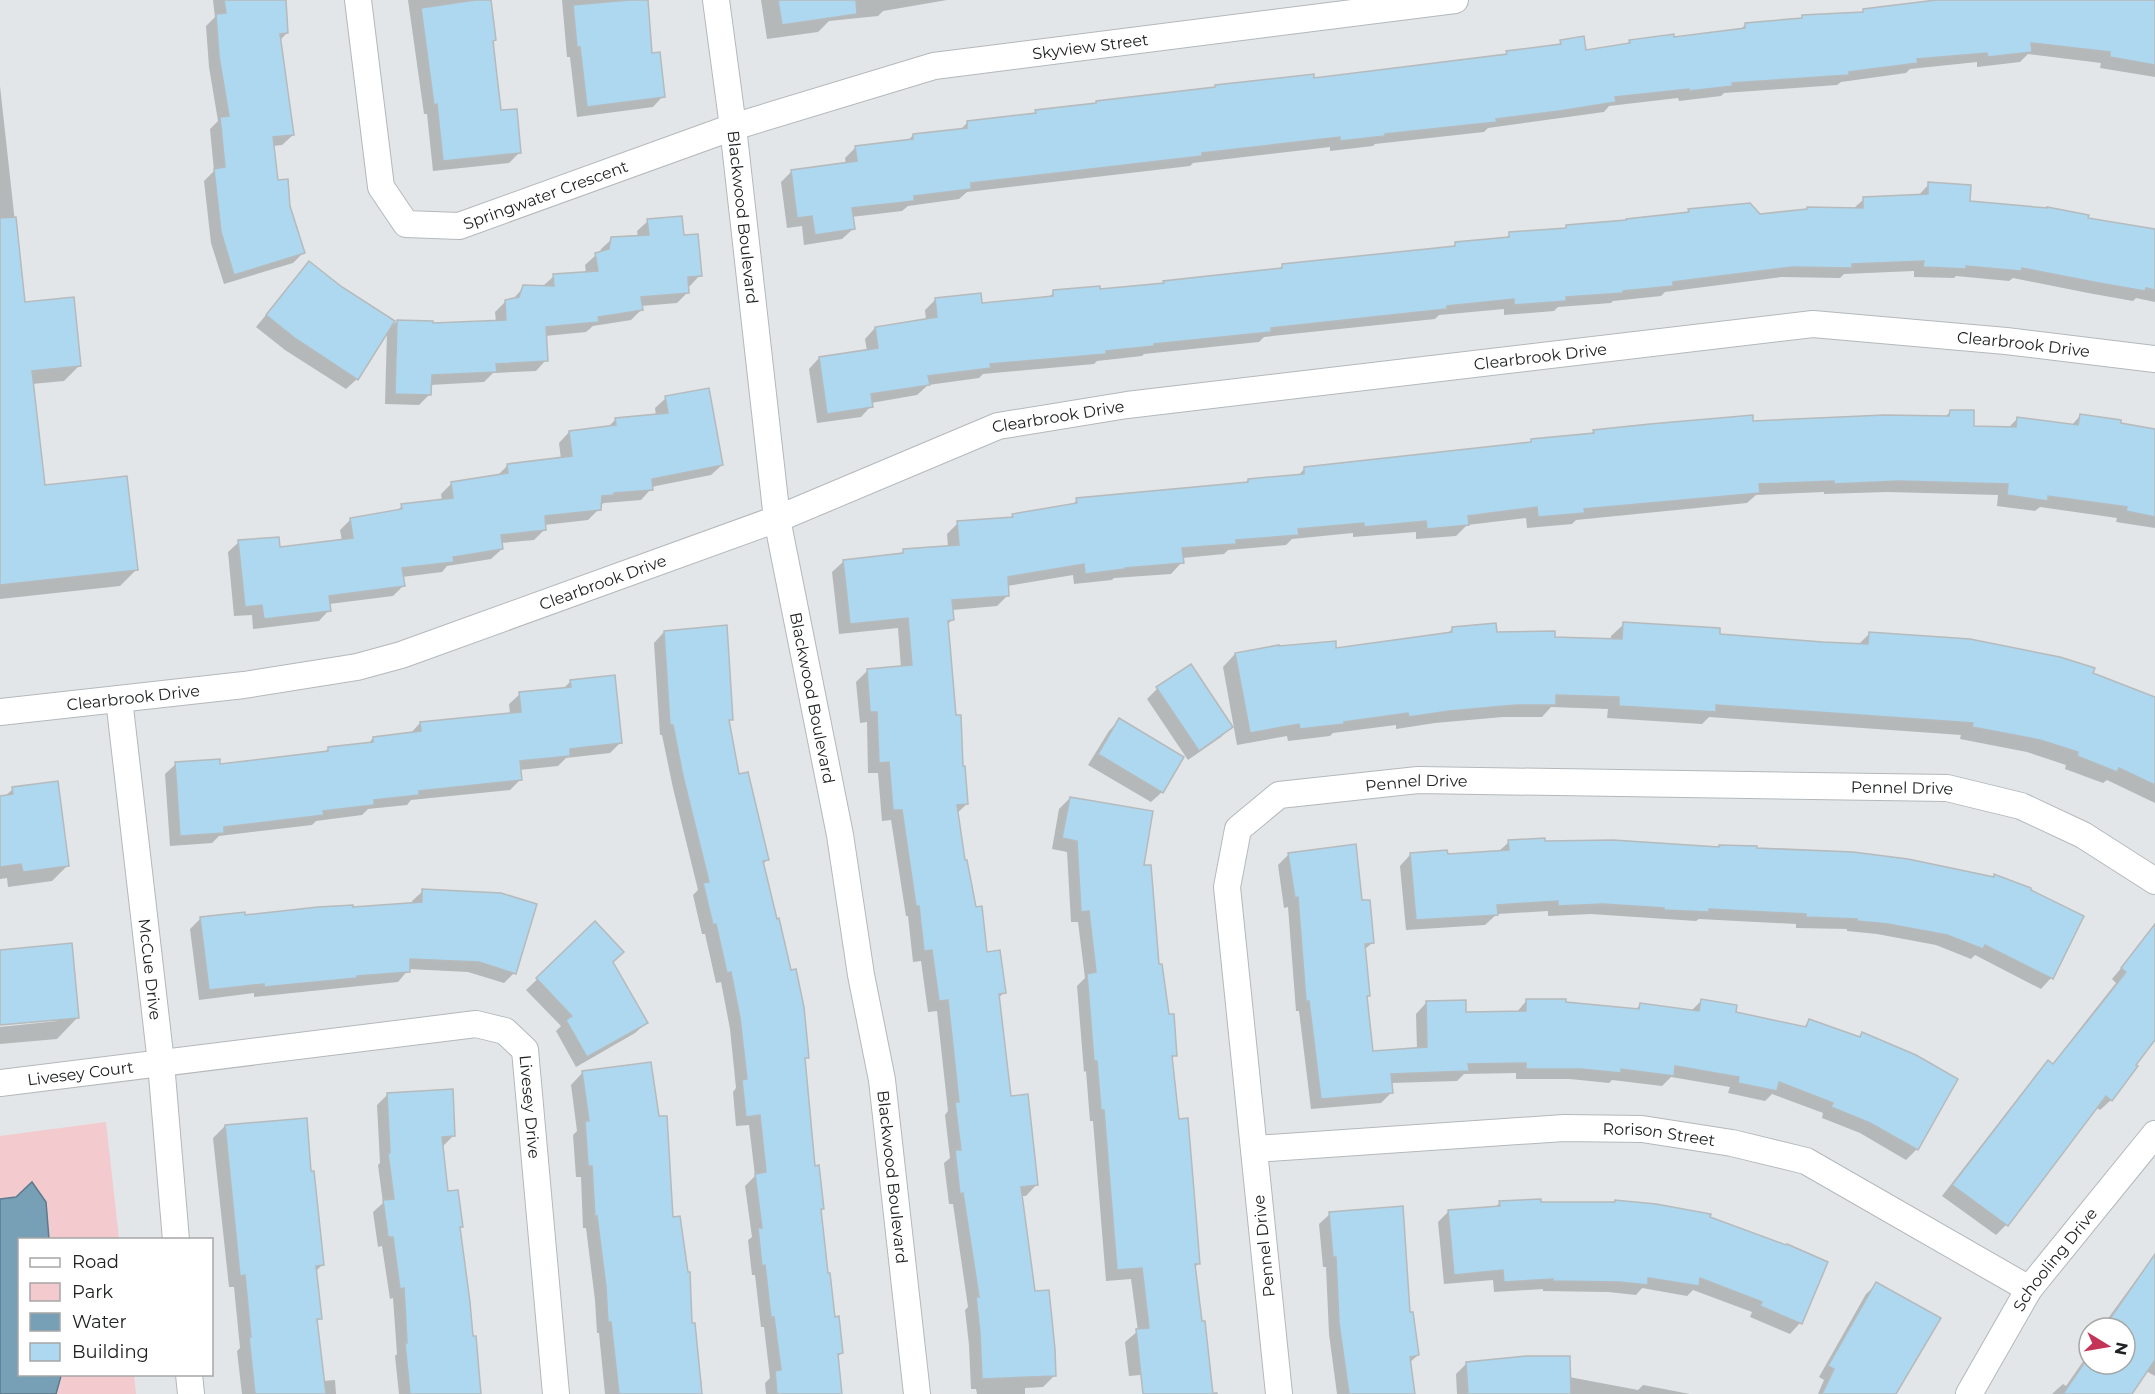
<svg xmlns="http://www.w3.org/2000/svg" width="2155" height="1394" font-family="Montserrat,sans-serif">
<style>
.green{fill:#f3cace}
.water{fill:#77a0b7;stroke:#5d7a8b;stroke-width:1.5}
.shadow{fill:#0003}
.building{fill:#add8ef;stroke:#b6babc;stroke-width:1.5}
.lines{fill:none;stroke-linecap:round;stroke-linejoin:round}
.street-casing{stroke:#b4b8bb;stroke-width:28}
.street{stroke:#fff;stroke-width:26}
.labels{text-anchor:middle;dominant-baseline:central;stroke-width:6;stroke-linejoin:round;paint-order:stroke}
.street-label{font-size:16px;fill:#202223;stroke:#fff}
</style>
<rect width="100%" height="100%" fill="#e2e6e8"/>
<!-- green -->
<path class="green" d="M106,1122l13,117 -99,1v134l114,1 2,19h-136v-258z"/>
<!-- water -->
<path class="water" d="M32,1182l14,20 3,37 -29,1v134l41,2 -5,18h-56v-195l16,-2z"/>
<!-- shadow -->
<g class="shadow">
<path d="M213,0h66l8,33 -7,7 13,95 -11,10 -10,1 4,36 13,25 14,46 -10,10 -69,21 -13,-41 -7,-62 10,-10 -4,-42 8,-8 -9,-54 -3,-41 9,-9z"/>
<path d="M408,0h80l7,40 -3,2 8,70 19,41 -10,10 -76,8 -6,-57h-3z"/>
<path d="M562,0h84l5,55 12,41 -10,11 -76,10 -7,-60h-3z"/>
<path d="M761,0h186l-64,11 -5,5 -49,5 -11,11 -51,7z"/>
<path d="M1941,0h196l18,3v74l-55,-9 1,-5 -73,-9 -8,8 -43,5v-5l-67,7 -4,4 -65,9 -4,3 -113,8 -3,3 -42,5 -1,-3 -69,8 -5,6 -116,16 -4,4 -109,12 -2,2 -43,5v-4l-137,16 -3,3 -223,26 -8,7 -51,7 -6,5 -51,6 2,12 -11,10 -38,6 -2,-19 -15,2 -6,-46 10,-10 55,-8 -1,-6 11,-11 52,-6 5,-6 47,-5 7,-7 65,-8 4,-4 468,-55 3,-4 49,-5 5,-5 24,10 41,-7 4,-4 43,-2 67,-9 6,-6 53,-4 4,-4 58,-3 3,-2z"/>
<path d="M0,86l24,218 56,61 -16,16 -32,3 12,102 92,84 -16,16 -120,13z"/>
<path d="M1929,184l39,18 187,29v71l-19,-4 -3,3 -45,-8 -75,-15 -4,3 -53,-5 -2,2 -40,-1v-6l-70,3 -4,4 -59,-1 -116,15 -4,4 -48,5 -2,2 -53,4 -4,4 -50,4v-6l-65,6 -4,4 -171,18 -5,5 -115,12 -2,2 -45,5 -3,3 -111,10 -4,4 -51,7 -11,10 -46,8v3l-10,11 -44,6 -8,-54 10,-11 48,-7 -2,-12 10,-11 51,-8 -1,-10 10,-10 46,4 67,-6 6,-6 45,-1 63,-7 2,-2 114,-12 5,-5 169,-18 4,-3 49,-5 5,-5 53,-4 4,-4 118,-12 4,-4 70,5 46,-4 2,-3 46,1 11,-10 54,-3z"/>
<path d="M648,221l34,16 18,38 -10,11h-3v7l-10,10 -36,3v4l-10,10 -38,6 -7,6 -41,4 1,24 -10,11 -43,2 -9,9 -54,3v9l-11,11 -34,-1 2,-72 -30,47 -11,10 -61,-39 -29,-23 53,-64 81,65 7,-7 34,4 65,-3 -1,-10 11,-11 6,-1 12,-13 19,-1 11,-10 32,-3 -1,-8 11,-10 4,-2 1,-4 11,-10 26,-2 -1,-6z"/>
<path d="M666,398l56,67 -11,10 -60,12v2l-10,11 -37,3 -4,2 -1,4 -11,11 -44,5 1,4 -11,11 -33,3 1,6 -11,10 -44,7 -5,6 -40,5 1,9 -10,10 -64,8v6l-10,11 -66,8 -1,-14 -18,1 -6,-64 11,-10 39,7 64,-8 -2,-11 11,-11 45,-7 6,-6 40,-5 -1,-7 11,-11 45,-7 11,-11 53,-6 -2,-16 10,-11 38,-4 9,-9 40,-3 -1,-8z"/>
<path d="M1950,412l23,16h35l9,-9 54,7 9,-10 75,15v97l-39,-6 1,-4 -77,-11 -5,4 -38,-5 1,-11 -111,-3 -63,2v-2l-68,3 -9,8 -171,17 -4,4 -45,4 -1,-10 -59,7 -11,11 -40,3v-7l-63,5v-4l-61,6 -6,6 -58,5 -4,4 -42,4v4l-11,12 -57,4 -2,2 -38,4 -1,-9 -66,11 1,9 -11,11 -45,4v10l-5,5 8,92 12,87 -11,10 7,48 23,92 18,38 -6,7 11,99 28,86 -11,12h-6l14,97 20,83 -11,11 -18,1v6h-48l-1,-5h-5l-2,-44 -4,-35 3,-3 -15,-103h-4l-5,-41 6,-5 -5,-43 3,-4 -11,-100 -9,1 -7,-51 -8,1 -5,-46h-2l-15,-96 -9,1 -4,-48h-10l-1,-51 -7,1 -4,-41 11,-11 34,-3 -3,-40 -59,6 -7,-62 12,-11 55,-6 5,-4 44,-4 -1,-13 11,-11 52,-5 3,-3 59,-10 5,-5 168,-17 3,-3 50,-4 6,-7 224,-25 3,-3 59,-6 4,-4 158,-8 192,-5z"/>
<path d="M1624,624l94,11 140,10 12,-12 221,41 64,32v97l-48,-23 -4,3 -38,-14 1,-4 -39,-13 -67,-13 1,-4 -252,-18 -7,7 -95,-6 1,-9 -57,-2 -9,10h-39l-68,6 -39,6v-4l-63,8 -3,3 -42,5 -1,-5 -50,9 -14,-78 12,-13 100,-5 112,-15 6,-6 100,11 58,1v-4z"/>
<path d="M664,632l68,87 -4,3 10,54 29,84 -4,4 44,193 -4,4 10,107 10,40 -3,4 14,107 8,34 -6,5 4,36h-74l-1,-11 5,-5 -6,-51h-3l-6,-52h-3l-4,-35 4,-3 -7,-51 10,-10 -6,-51 -13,1 -3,-34 3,-4 -6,-59 -9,-47 -5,1 -11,-49h-3l-9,-39 5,-5 -25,-102 -11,-53h-2l-6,-92z"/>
<path d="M571,681l49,62 -10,10 -44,5 -8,8 -39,4 1,10 -10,10 -99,10 -4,5 -39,4 -6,6 -46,6 -4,4 -93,11 -7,7 -42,3 -5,-72 11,-10 43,1 105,-12 4,-4 40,-5 5,-6 37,-4 10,-11 90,-9 -1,-10 11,-10 43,-5z"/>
<path d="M1157,689l74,38 -10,10 -33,23 -41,-61z"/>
<path d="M1119,720l43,72 -11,10 -63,-37 21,-34z"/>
<path d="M13,789l54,77 -15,15 -44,6 -1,-9 -7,1v-82h4z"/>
<path d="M1070,798l72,69 15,99 18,89 -4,5 6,60 22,143 -5,5 17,125 6,-1 1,2h-54l-3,-21 -32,3 -4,-34 13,-11 -7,-52 -25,2 -13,-160h-3l-4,-50 -2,1 -7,-86 8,-8 -7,-56h-7l-4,-70 -15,-3 7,-40z"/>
<path d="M1509,842l208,6 2,-2 274,32 2,-2 87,41 -31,61 -10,11 -66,-34 -4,4 -35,-14 -59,-11 -30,-3v-2l-51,-1v-4l-97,-5 -3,2 -105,-7 -43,2v-5l-51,3 -12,11 -79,5 -6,-64 10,-11 36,1 52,-4z"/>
<path d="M1289,854l72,48 11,41 -8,7 4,45 -3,3 7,55 45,-4 -1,-35 10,-11 39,11 51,-1 11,-13 108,10 5,-5 51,6 10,-10 33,12 69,15 7,-8 48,18 5,-4 54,115 -11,11 -46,-27 -38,-15 1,-5 -51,-19 -7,7 -37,-8 2,-6 -59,-10 -9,9 -50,-6 -3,3 -39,-4h-54v-6l-52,1 -7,7 -67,2 1,10 -10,10 -70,6 -12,-98h-3l-8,-104 -4,1 -6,-43z"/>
<path d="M423,891l91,82 -10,10 -36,-11 -59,-3 -11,13 -144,15v-4l-55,7 -9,-71 10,-10 212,-15v-3z"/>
<path d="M595,924l17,38 34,61 -11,10 -59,34 -20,-36 5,-5 -35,-36z"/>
<path d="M2147,937l8,6v95l-44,62 -11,10 -4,-3 -90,118 -10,10 -54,-39 96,-124 10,-10 4,3 34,-44 30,-38 -4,-4z"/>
<path d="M0,952l78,65 -21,22 -57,5v-17l57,-6v-3l-57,6z"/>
<path d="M583,1072l88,147 28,158h2l1,17h-97l-6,-61h-2l-2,-33 -9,-72h-3l-2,-51h-5l-3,-42 4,-4 -6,-46z"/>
<path d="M388,1094l66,41 -11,11 3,47 15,33 -2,3 20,165h-80l-4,-38 2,-2 -4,-56 -3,1 -8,-53 -4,1 -5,-35 10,-9 -5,-38 2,-2 -3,-58z"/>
<path d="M225,1126l84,47 13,92 -7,7 5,46 -4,5 7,58 12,-1 1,14h-94l-5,-43 3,-3 -6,-61h-5l-16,-149z"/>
<path d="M1500,1203h39l169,15 118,45 -26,60 -10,11 -40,-17 2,-5 -59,-22 -6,6 -45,-8 -6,7 -28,-3 -65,-1v-2l-49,3 -1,-12 -49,4 -6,-62 11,-11 46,-4z"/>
<path d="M1330,1214l79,100 9,41 -9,8 4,31h-76l-8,-60 -3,-67h-3l-4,-43z"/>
<path d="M2155,1254v122l-9,-5 -16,23h-78l11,-10 3,2 23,-33v11h36v-36h-24z"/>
<path d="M1877,1284l18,110h-77l6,-14 -5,-3 47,-83z"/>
<path d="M1466,1364l103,13 69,13 5,-5 47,9h-233l-1,-20z"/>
</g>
<!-- building -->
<g class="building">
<path d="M224,0h62l2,33 -8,1 14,101 -21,2 5,43 10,-1 2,27 15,47 -71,22 -13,-43 -7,-63 11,-2 -5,-50 9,-1 -10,-60 -3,-42 10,-1z"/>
<path d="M475,0h16l5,40 -3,1 8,69 16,-1 4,44 -78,8 -6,-57 -3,1 -13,-97z"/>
<path d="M629,0h19l4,53 8,-1 5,45 -78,10 -7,-60h-3l-4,-42z"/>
<path d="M778,0h78l1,14 -75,11z"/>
<path d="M1936,0h219v65l-45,-8v-5l-79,-9 1,9 -44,5 -1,-4 -70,6 1,4 -69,9v3l-117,8 1,3 -44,5v-2l-74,8 1,5 -57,9 -63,8 1,3 -112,12v2l-45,5v-4l-138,16v3l-231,27v6l-57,7v5l-62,7 3,21 -40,6 -3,-19 -15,2 -6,-48 66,-9 -2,-15 58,-7v-5l54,-6v-7l69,-8 -1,-3 61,-7v-2l119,-14v-2l99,-11v4l193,-24 -1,-3 55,-7 -1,-4 24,-4 2,14 44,-7 -1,-3 45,-6v3l71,-9v-5l57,-5v-3l61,-3v-3z"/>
<path d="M1928,182l43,3 -1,16 77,7v-1l42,8 -1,3 67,11v61l-9,-2 -1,3 -46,-8 -77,-15 -1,3 -55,-5v3l-43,-2 1,-6 -72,3v4l-59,-1 -120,15v4l-50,5v2l-57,4v4l-52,4v-6l-67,7v3l-176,19v4l-117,12v2l-48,5v3l-116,10 1,4 -63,8 2,9 -59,9 2,13 -46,7 -8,-57 59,-9 -3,-21 62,-10 -2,-19 46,-5 1,10 71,-7v-6l47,-4v3l64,-6 -1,-2 119,-13v-4l173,-18v-4l54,-5v-5l57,-4v-3l60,-5v-1l63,-7 -1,-3 62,-6 10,11 47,-5v-2l56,1v-11l65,-3z"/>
<path d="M682,216l2,19 14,-1 4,42 -14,1 1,16 -48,4 2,13 -45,7 1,5 -53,5 2,34 -52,3 1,8 -65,3 -1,20 -36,-1 2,-74 36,1v2l73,-3 -1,-20 14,-3 4,-12 31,1 -1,-12 45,-3 -3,-18 14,-4 2,-12 38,-2 -2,-16z"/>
<path d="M16,217l9,85 49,-5 7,69 -49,5 13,114 82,-9 11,94 -138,15v-367z"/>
<path d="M309,261l33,26 53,34 -37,59 -62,-41 -30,-24z"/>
<path d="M709,388l14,77 -71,14 1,11 -39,3v2l-12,1 -1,14 -56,6 1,14 -45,5 2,14 -50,8 1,5 -52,6 3,18 -76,10 2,15 -67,8 -2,-14 -17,2 -7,-67 41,-3 1,10 73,-9 -3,-20 52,-9 -1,-5 52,-6 -2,-16 57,-9 -1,-9 65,-8 -3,-25 47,-6 -1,-7 53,-5 -3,-17z"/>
<path d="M1950,410h24v16l42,1 1,-10 61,8 2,-11 41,6v3l34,6v88l-29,-6 1,-4 -79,-11v5l-41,-6 1,-11 -109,-3 -65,3v-3l-75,3 1,9 -176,16 1,4 -47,4 -1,-10 -69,9 1,9 -42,4 -1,-8 -62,6v-4l-66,6 1,6 -63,5v4l-54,4 2,15 -59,5v1l-40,5 -1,-10 -76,13 1,19 -57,4 2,20 -6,1 8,94h5l2,51h2l3,38 -11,1 8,55h2l9,47 6,-1 5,46 13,-2 6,43 -7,1 12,102 17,-2 10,91 -17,2 14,104 14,-1 6,59 1,27 -74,3 -2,-46 -4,-36h3l-16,-104 -3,1 -5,-44h6l-6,-48h4l-11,-102 -9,1 -7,-51 -8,1 -5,-45h-3l-14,-96h-9l-4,-48 -10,1 -2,-51h-7l-3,-43 45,-4 -4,-47 -58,6 -7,-64 60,-7v-4l56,-4 -2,-24 56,-4 -1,-3 65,-11 -1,-5 172,-16v-3l56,-5v-7l227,-25v-3l63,-6 -1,-3 57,-6 103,-9v6l131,-6 65,1z"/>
<path d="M1623,622l97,6v6l103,8 45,2 1,-12 101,7 90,18 35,11 -2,5 62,24v88l-36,-17 -2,4 -40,-16 1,-4 -38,-12 -68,-13 1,-4 -257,-18v7l-97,-6v-9l-63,-2v10h-40l-67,6 -40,6 -1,-4 -64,9v2l-44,5 -1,-5 -49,9 -15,-80 44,-8v1l57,-5v7l116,-16v-5l44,-4 1,9 58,-1v6l67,2z"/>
<path d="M727,625l6,95h-4l10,54 9,-2 21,88 -6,1 14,58 2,-1 12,52 5,-1 8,38 5,51h-4l10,108 4,-1 5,44h-3l7,64h2l5,44 4,-1 4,37 -5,1 4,40h-65l-2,-23 6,-1 -7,-53h-3l-6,-52 -3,1 -4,-38h4l-7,-54 11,-2 -6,-57 -14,2 -4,-37 5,-1 -7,-61 -9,-46 -4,1 -11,-49 -3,1 -10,-42 6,-1 -26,-106 -10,-51h-3l-6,-94z"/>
<path d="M1191,664l42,63 -34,24 -43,-64z"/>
<path d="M615,675l7,68 -52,6v7l-50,5 2,19 -103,11v4l-45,5v5l-51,6 1,4 -100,12v6l-44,3 -5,-74 45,-3v5l108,-13v-4l45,-5v-5l48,-6 -1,-9 101,-10 -2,-20 52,-5 -1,-7z"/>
<path d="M1119,718l65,39 -21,36 -65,-39z"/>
<path d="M58,781l11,85 -46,6 -2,-8 -21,3v-71l13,-2 -1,-7z"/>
<path d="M1070,797l83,14 -9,54h7l8,99h3l7,50h5l3,42h-5l7,63 9,-1 12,146h-5l7,57h3l8,73h-70l-7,-65 13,-1 -7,-60 -25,2 -13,-160h-3l-4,-49h-3l-7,-87 9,-2 -7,-61 -8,1 -4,-71 -15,-3z"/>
<path d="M1545,838v3l68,-1 106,7v-2l38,1v2l96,4 55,7 86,18v-3l37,14v2l53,26 -31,63 -68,-34 -2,4 -36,-14 -59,-11 -31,-3v-2l-51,-2v-3l-97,-5v3l-45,-2v-2l-61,-4 -45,2v-5l-61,4 1,10 -82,5 -6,-67 37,-3 1,4 61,-4 -1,-10z"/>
<path d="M1356,844l6,56h8l4,43 -9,1 5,52h-3l6,55 54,-4 -1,-46 40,-1v12l60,-1v-12h40v3l73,7 1,-6 59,8 2,-12 36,6 -1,7 70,15 3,-8 51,18 2,-5 54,23 42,24 -40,71 -48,-27 -39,-16 2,-4 -54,-21 -2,9 -39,-8 1,-6 -64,-11 -1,10 -53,-7v4l-40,-4h-55v-6l-58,1 1,7 -78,3 2,19 -72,6 -12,-98h-3l-8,-104 -3,1 -7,-45z"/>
<path d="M422,889l79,4 36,11 -21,70 -37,-12 -69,-3v13l-53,4v2l-93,9v-3l-55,6 -9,-73 45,-5v3l73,-8 35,-2v2l69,-5z"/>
<path d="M595,921l29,31 -11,10 35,61 -61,34 -21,-37 6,-4 -36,-38z"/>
<path d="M2155,924v116l-19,25 2,1 -26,35 -6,-5 -98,130 -56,-41 96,-125 5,4 44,-55 29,-37 -5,-4z"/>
<path d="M72,943l7,75 -79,7v-75z"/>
<path d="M651,1062l8,54h8l6,101 7,-1 8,56h2l2,51h3l7,71h-83l-8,-72h-3l-2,-35 -9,-71 -2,1 -3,-51h-4l-3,-45h4l-7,-50z"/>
<path d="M453,1089l2,47 -13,1 6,54 10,-1 5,37h-3l10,75 3,34h3l5,58h-71l-5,-51h2l-3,-55 -4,1 -7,-52h-5l-5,-37 11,-1 -6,-46h2l-3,-60z"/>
<path d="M307,1118l4,53h3l10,94 -8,1 6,53h-5l9,75h-71l-6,-57h2l-6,-62 -5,1 -15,-151z"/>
<path d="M1541,1199v3h74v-2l41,4 55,10 -1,3 76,28 1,-1 41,18 -26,62 -42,-18 2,-4 -62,-24 -1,8 -51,-8v7l-29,-3 -67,-1 1,-2 -49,3 -1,-12 -49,5 -6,-65 52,-4 -1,-5z"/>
<path d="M1403,1206l7,106h3l6,43 -9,2 5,37h-66l-10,-71 -3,-66h-3l-4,-45z"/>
<path d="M2155,1254v106l-23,34h-69l26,-38v8h36v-36h-17l-3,-2z"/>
<path d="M1876,1282l65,36 -45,76h-74l12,-25 -6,-3z"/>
<path d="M1527,1356h43l1,38h-103l-2,-32z"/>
</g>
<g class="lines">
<defs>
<g id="street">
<path id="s1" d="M358,0l23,187 25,37 53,2 274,-99 201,-61 521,-66"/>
<path id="s2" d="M716,0l17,127 44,392 63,316 21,140 21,105 35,314"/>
<path id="s3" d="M119,699l42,364 15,177"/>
<path id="s4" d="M0,712l244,-27 113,-18 44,-12 376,-136 221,-93 129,-21 686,-81 193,17 149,18"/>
<path id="s5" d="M0,1083l476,-59 29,7 20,19 31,344"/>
<path id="s6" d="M1254,1149l310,-21 78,1 90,14 74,18 223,128"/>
<path d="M189,1374l2,20"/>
<path id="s7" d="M1279,1394l-52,-507 11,-58 41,-34 139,-15 529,8 74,18 62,29 72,46"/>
<path id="s8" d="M1969,1394l60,-105 126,-155"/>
</g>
</defs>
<!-- street casing -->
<use href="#street" class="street-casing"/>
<!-- street -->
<use href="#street" class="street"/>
</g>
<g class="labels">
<!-- street labels -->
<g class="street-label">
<text stroke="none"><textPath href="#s1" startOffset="945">Skyview Street</textPath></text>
<text stroke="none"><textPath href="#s1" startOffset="378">Springwater Crescent</textPath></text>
<text stroke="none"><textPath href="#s2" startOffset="219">Blackwood Boulevard</textPath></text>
<text stroke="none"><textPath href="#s4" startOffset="2078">Clearbrook Drive</textPath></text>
<text stroke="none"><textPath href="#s4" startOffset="1592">Clearbrook Drive</textPath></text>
<text stroke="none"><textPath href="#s4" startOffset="1106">Clearbrook Drive</textPath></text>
<text stroke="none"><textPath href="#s4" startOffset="620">Clearbrook Drive</textPath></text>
<text stroke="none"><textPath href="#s4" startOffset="134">Clearbrook Drive</textPath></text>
<text stroke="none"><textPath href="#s2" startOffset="705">Blackwood Boulevard</textPath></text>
<text stroke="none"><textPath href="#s7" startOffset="760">Pennel Drive</textPath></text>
<text stroke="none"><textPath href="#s7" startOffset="1246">Pennel Drive</textPath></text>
<text stroke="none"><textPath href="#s3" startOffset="272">McCue Drive</textPath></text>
<text stroke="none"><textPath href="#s5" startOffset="81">Livesey Court</textPath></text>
<text stroke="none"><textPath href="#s5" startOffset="594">Livesey Drive</textPath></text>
<text stroke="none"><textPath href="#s6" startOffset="406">Rorison Street</textPath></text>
<text stroke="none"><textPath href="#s2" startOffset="1191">Blackwood Boulevard</textPath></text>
<text transform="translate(1264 1246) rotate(-96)">Pennel Drive</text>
<text stroke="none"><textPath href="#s8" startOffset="160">Schooling Drive</textPath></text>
</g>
</g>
<!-- legend -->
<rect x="18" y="1238" width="195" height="138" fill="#ffffff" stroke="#a6a7a7" stroke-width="1.5"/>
<rect x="30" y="1258" width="30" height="9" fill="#ffffff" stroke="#a6a7a7" stroke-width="1.5"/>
<text x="72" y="1268" font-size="18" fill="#202223">Road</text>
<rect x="30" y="1283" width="30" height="18" fill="#f3cace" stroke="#a6a7a7" stroke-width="1.5"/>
<text x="72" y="1298" font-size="18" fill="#202223">Park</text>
<rect x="30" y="1313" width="30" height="18" fill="#77a0b7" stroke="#a6a7a7" stroke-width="1.5"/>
<text x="72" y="1328" font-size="18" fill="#202223">Water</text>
<rect x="30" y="1343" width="30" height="18" fill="#add8ef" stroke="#a6a7a7" stroke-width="1.5"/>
<text x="72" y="1358" font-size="18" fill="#202223">Building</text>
<!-- north arrow -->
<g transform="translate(2107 1346) rotate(101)"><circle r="28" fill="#ffffff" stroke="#a6a7a7" stroke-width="1.5"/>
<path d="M0-4.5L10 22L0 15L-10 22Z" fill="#c33456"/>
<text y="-9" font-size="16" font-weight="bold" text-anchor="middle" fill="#202223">N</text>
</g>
</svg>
